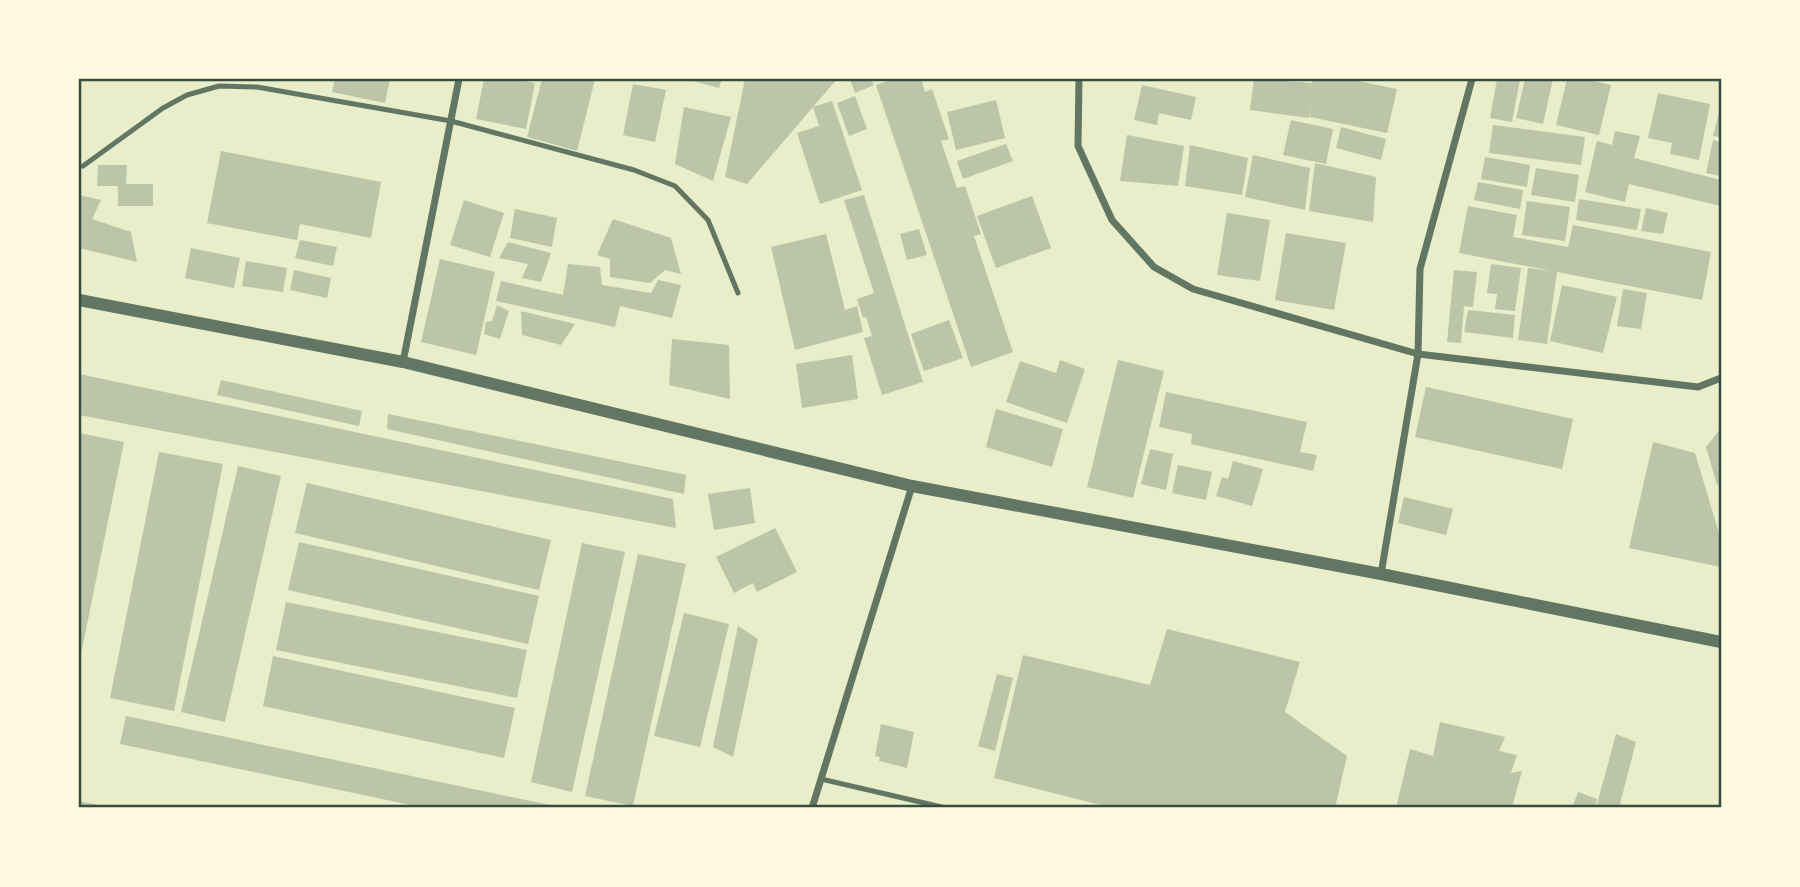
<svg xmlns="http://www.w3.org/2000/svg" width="1800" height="887" font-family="Quicksand,sans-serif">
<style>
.building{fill:#bcc5a7}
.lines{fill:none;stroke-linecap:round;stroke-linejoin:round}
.service{stroke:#617663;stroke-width:5}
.minor{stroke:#617663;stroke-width:7}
.tertiary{stroke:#617663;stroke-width:12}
.neatline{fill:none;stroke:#344e41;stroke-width:2.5}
</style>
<rect width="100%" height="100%" fill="#e9edc9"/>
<!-- building -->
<g class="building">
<path d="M335,79h55l-5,24 -53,-11z"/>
<path d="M484,79h30l21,4 -9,46 -50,-10z"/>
<path d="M542,79h53l-18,72 -50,-14z"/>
<path d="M686,79h36l-3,9z"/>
<path d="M745,79h92l-90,105 -22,-7z"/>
<path d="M850,79h21l3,6 -19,8z"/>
<path d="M894,79h27l4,13 7,-3 17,50 -8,2 16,47 8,-2 16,48 -7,2 39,116 -42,15 -95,-282z"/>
<path d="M1254,79l58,4 1,-4h35l49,10 -10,44 -77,-16 1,-11 -2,12 -59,-8z"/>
<path d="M1497,79h23l-8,43 -22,-4z"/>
<path d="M1525,79h28l-10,45 -27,-6z"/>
<path d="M1567,79h18l26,6 -12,50 -43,-10z"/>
<path d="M633,84l33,6 -11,52 -32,-7z"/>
<path d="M1142,85l54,12 -5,23 -32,-7 -2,12 -23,-5z"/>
<path d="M1658,93l52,11 -11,56 -29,-6 2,-11 -24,-5z"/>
<path d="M855,96l12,33 -18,7 -12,-33z"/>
<path d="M996,100l9,38 -49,12 -9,-38z"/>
<path d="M832,101l30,89 -42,14 -23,-71 22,-7 -6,-19z"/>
<path d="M684,107l47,10 -18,64 -38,-17z"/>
<path d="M1720,109l1,28 -8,-1z"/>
<path d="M1291,120l42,9 -7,35 -43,-9z"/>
<path d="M1493,125l92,12 -4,28 -92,-12z"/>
<path d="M1341,127l45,12 -5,21 -45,-12z"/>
<path d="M1615,131l25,5 -6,22 87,22v26l-92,-22 -4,18 -40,-10 12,-51 15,4z"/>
<path d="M1127,135l57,11 -6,40 -58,-5z"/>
<path d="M1713,140l8,2v34l-15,-3z"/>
<path d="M1006,144l7,17 -50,18 -6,-18z"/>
<path d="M1190,145l58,13 -6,37 -57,-9z"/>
<path d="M221,151l160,31 -10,56 -71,-14 -3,16 -90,-17z"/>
<path d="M1253,155l57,13 -5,42 -60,-13z"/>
<path d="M1485,157l45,8 -3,22 -46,-8z"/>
<path d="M1315,163l61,14 -3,45 -64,-11z"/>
<path d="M98,165h29l-1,19h27v22h-35v-20h-21z"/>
<path d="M1536,168l43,7 -4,27 -44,-7z"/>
<path d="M1478,182l45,8 -3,19 -46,-9z"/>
<path d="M79,195l22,5 -9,19 39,13 6,30 -58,-14z"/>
<path d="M864,195l59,187 -41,13 -18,-57 8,-2 -6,-19 -3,1 -6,-19 17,-6 -30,-93z"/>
<path d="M1032,196l19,52 -55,20 -19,-52z"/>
<path d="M1579,199l62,10 -4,21 -61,-10z"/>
<path d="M464,200l40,13 -14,44 -40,-12z"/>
<path d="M1527,201l43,6 -5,34 -43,-6z"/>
<path d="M1468,206l49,9 -4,22 55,10 5,-22 138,27 -9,48 -145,-28 -10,72 -29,-4 10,-72 24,3 -93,-18z"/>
<path d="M1646,208l22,5 -5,21 -22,-3z"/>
<path d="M515,209l42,9 -5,29 -42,-9z"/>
<path d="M1227,213l43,7 -10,61 -43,-6z"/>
<path d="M613,219l58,19 10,36 -16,-4 -15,13 -40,-6v-18l-13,-4z"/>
<path d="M919,229l8,26 -20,5 -7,-26z"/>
<path d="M1286,233l60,10 -12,67 -59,-10z"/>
<path d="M826,234l19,76 12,-4 6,26 -68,18 -24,-103z"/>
<path d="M300,240l37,7 -4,19 -38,-8z"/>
<path d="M508,242l43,11 -10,29 -19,-4 6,-14 -29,-6z"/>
<path d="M191,248l49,10 -6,30 -49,-10z"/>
<path d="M440,259l55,13 -19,83 -55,-13z"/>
<path d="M246,261l41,7 -4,24 -41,-6z"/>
<path d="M568,264l32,3 2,18 49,8 7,-13 23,5 -9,33 -52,-12 -5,21 -119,-26 5,-20 62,14z"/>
<path d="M1491,264l30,4 -6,43 -20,-2 2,-15 -10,-1z"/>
<path d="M294,270l37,8 -4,20 -37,-8z"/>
<path d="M1454,270l23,2 -4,35 -9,-1 -3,37 -14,-1z"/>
<path d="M1562,285l55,12 -14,56 -53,-12z"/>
<path d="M1623,289l24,4 -6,36 -24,-3z"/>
<path d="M497,305l12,6 -9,28 -16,-5 2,-12 6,-1z"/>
<path d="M1468,310l47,5 -2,23 -49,-6z"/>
<path d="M521,311l54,13 -14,21 -39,-10z"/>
<path d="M949,320l14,38 -39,13 -13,-37z"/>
<path d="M672,339l57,6 1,54 -61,-14z"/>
<path d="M852,355l6,44 -56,9 -6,-44z"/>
<path d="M1060,360l25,9 -18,54 -61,-21 14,-41 36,12z"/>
<path d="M1118,360l46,11 -31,127 -46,-11z"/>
<path d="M79,374l594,125 3,29 -597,-113z"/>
<path d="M221,380l141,31 -3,15 -142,-31z"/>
<path d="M1426,387l147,32 -11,50 -147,-32z"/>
<path d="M1166,392l141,30 -7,30 17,3 -4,16 -122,-27 1,-10 -33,-7z"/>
<path d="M996,409l67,20 -11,38 -66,-20z"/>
<path d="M388,414l298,61 -2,19 -297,-65z"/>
<path d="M1721,428v55l-4,2 -11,-38z"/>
<path d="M79,433l45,9 -43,212 -2,-1z"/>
<path d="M1653,442l42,11 26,87v27l-92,-19z"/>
<path d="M1150,449l23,5 -7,36 -25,-6z"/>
<path d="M159,452l64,12 -49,247 -64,-13z"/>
<path d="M1233,461l30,8 -11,37 -36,-10 6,-19 6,2z"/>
<path d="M1178,465l34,7 -6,28 -34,-7z"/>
<path d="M238,466l43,10 -56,246 -44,-10z"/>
<path d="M307,483l244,57 -12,50 -244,-57z"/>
<path d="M750,488l5,35 -41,7 -6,-36z"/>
<path d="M1404,497l49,12 -7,26 -48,-12z"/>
<path d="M775,528l22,44 -40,20 -4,-9 -19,10 -18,-36z"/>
<path d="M299,542l240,54 -11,48 -240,-54z"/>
<path d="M582,543l43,9 -53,240 -41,-10z"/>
<path d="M638,554l48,10 -53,242 -48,-10z"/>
<path d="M286,602l241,48 -10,48 -241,-48z"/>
<path d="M684,613l45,11 -29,123 -46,-11z"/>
<path d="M738,626l20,13 -25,118 -20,-10z"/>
<path d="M1167,629l133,33 -15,50 62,44 -12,52h-223l-118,-30 29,-123 127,30z"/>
<path d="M273,656l242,52 -11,50 -241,-52z"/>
<path d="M997,674l16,4 -18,73 -17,-5z"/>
<path d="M126,716l433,91v1h-134l-305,-64z"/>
<path d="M1440,722l65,15 -6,14 18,4 -6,18 11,-2 -10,37h-116l14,-59 23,7z"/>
<path d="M881,724l33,8 -7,36 -28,-7 1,-4 -5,-1z"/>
<path d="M1616,734l20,8 -17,66h-23z"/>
<path d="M1578,792l19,7 -2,9h-23z"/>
<path d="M79,801l30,6v1h-30z"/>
</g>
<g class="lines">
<!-- service -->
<g class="service">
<path d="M83,166l80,-58 24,-13 32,-9 38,1 194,34 183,49 41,16 33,34 30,73"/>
<path d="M821,779l125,29"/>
</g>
<!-- minor -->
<g class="minor">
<path d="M1079,79l-1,67 34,74 42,47 39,22 225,65 280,33 23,-9"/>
<path d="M403,362l56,-283"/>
<path d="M1381,574l37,-220 2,-85 52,-190"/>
<path d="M812,808l100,-322"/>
</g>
<!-- tertiary -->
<path class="tertiary" d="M79,300l324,62 509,124 469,88 340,68"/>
</g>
<!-- border -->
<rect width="1800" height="887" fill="none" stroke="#fefae0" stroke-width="161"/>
<rect x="80" y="80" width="1640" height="726" class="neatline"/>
</svg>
